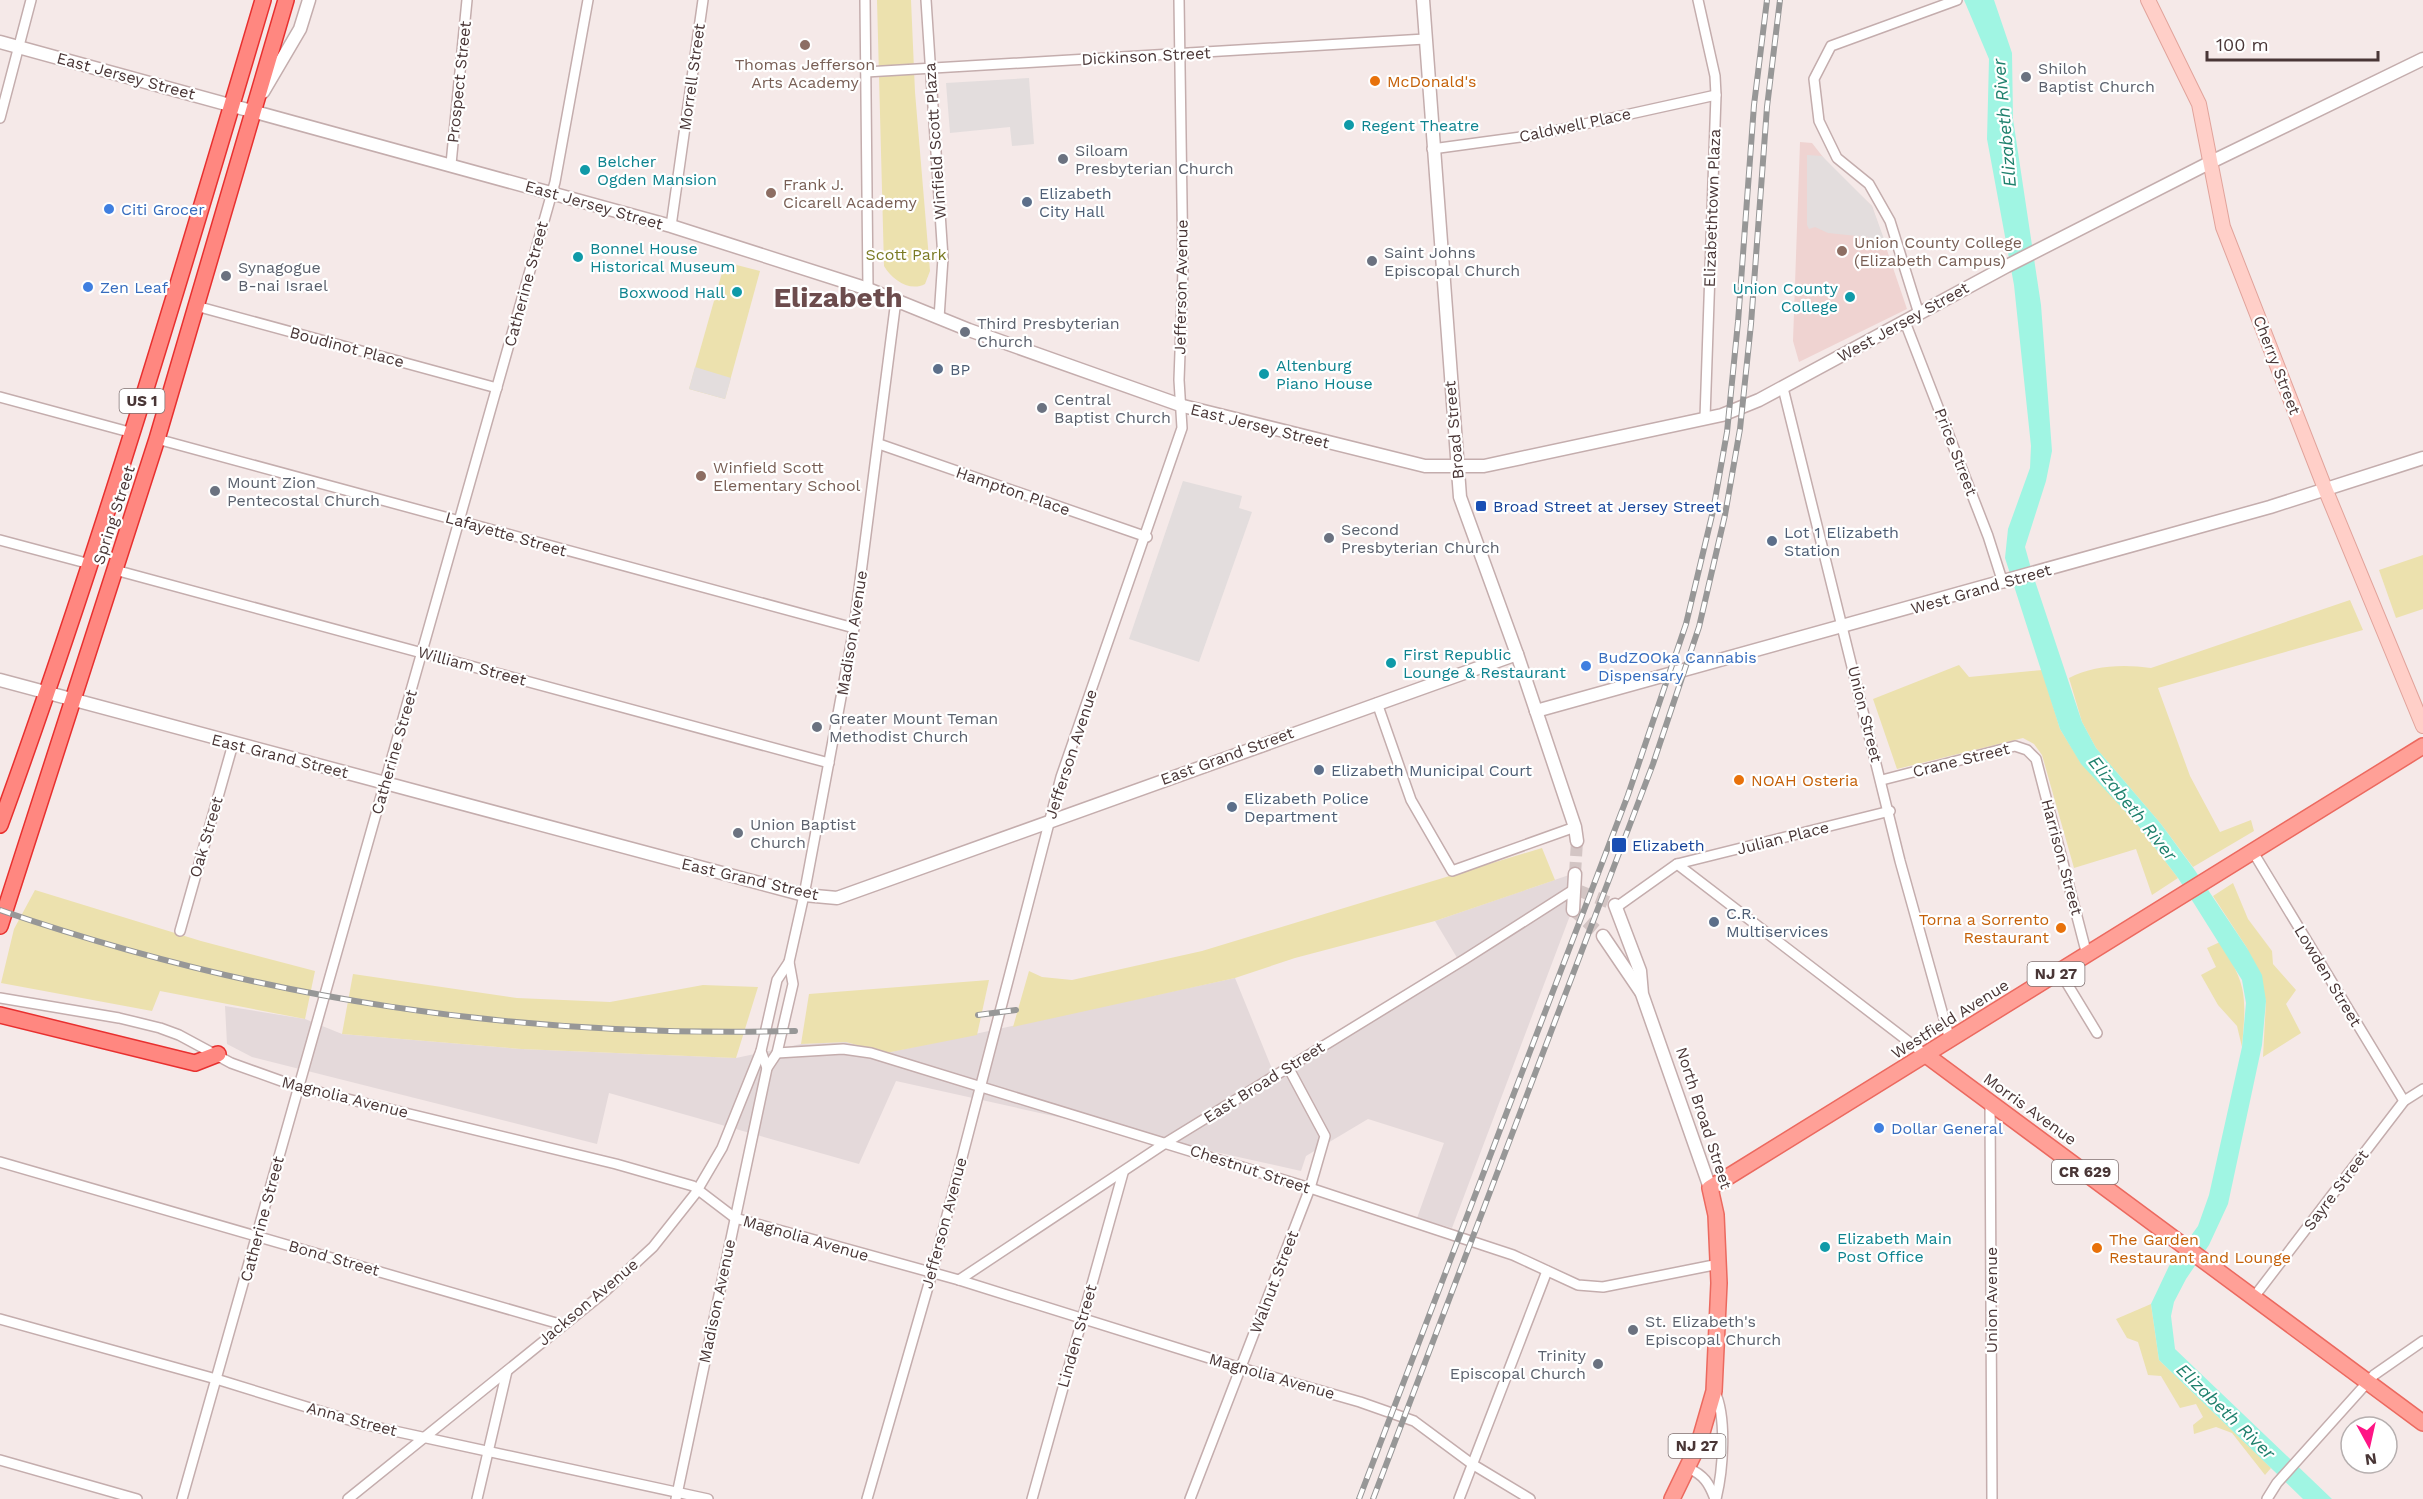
<svg xmlns="http://www.w3.org/2000/svg" width="2423" height="1499" font-family="'Work Sans',sans-serif">
<style>
.industrial{fill:#e4d9da}
.education{fill:#efd3d1}
.green{fill:#ece1ae}
.parking{fill:#e3dddd}
.water{fill:#a0f5e3}
.lines{fill:none;stroke-linecap:round;stroke-linejoin:round}
.tertiary-tunnel{stroke:#d3c5c4;stroke-width:12;stroke-dasharray:12 6;stroke-linecap:butt}
.minor-casing{stroke:#c4adad;stroke-width:12}
.tertiary-casing{stroke:#c4adad;stroke-width:15}
.secondary-casing{stroke:#e1a39b;stroke-width:16}
.primary-casing{stroke:#ec695f;stroke-width:18}
.trunk-casing{stroke:#e8302f;stroke-width:18}
.minor{stroke:#fff;stroke-width:9}
.tertiary{stroke:#fff;stroke-width:12}
.secondary{stroke:#ffcfc8;stroke-width:14}
.primary{stroke:#ffa097;stroke-width:15}
.trunk{stroke:#ff8780;stroke-width:15}
.rail-casing{stroke:#979797;stroke-width:6}
.rail{stroke:#fff;stroke-width:4;stroke-dasharray:11;stroke-linecap:butt}
.education-dot{fill:#8d6e63;stroke:#fff;stroke-width:2}
.worship-dot{fill:#6b7280;stroke:#fff;stroke-width:2}
.food-dot{fill:#e8710a;stroke:#fff;stroke-width:2}
.culture-dot{fill:#0f9aa8;stroke:#fff;stroke-width:2}
.service-dot{fill:#5c6f8a;stroke:#fff;stroke-width:2}
.shop-dot{fill:#3f7fe0;stroke:#fff;stroke-width:2}
.transit-dot{fill:#1a4fb4;stroke:#fff;stroke-width:2}
.labels{text-anchor:middle;dominant-baseline:central;stroke-width:4.5;stroke-linejoin:round;paint-order:stroke}
.shield{fill:#fff;stroke:#807272;stroke-width:1.5}
.shield-label{font-size:15px;font-weight:bold;fill:#493636}
.street-label{font-size:16px;fill:#493636;stroke:#fff}
.education-label{font-size:16px;fill:#785e54;stroke:#fff;text-anchor:start}
.worship-label{font-size:16px;fill:#5b616d;stroke:#fff;text-anchor:start}
.food-label{font-size:16px;fill:#c56008;stroke:#fff;text-anchor:start}
.culture-label{font-size:16px;fill:#0d838f;stroke:#fff;text-anchor:start}
.service-label{font-size:16px;fill:#4e5e75;stroke:#fff;text-anchor:start}
.shop-label{font-size:16px;fill:#366cbe;stroke:#fff;text-anchor:start}
.park-label{font-size:16px;fill:#7a7a23;stroke:#fff}
.transit-label{font-size:16px;fill:#164399;stroke:#fff;text-anchor:start}
.water-label{font-size:18px;font-style:italic;fill:#1f816d;stroke:#fff}
.town-label{font-size:28px;font-weight:bold;fill:#6c4c4d;stroke:#fff}
</style>
<rect width="100%" height="100%" fill="#f5e9e8"/>
<!-- industrial -->
<path class="industrial" d="M1569,875l8,22 -125,331 -35,-10 27,-75 -76,-24 -62,37 -5,15 -405,-90 -37,83 -250,-71 -12,51 -345,-87 -25,-13 -2,-38 80,13 37,15 179,15 215,9 65,-14 45,-2 40,11 349,-75 40,98 184,-115 -24,-40z"/>
<!-- education -->
<path class="education" d="M1800,142l12,1 18,23 42,40 35,103 -108,53 -6,-21z"/>
<!-- green -->
<g class="green">
<path d="M877,0h34l4,92 15,179 -5,13c-15,8 -33,-4 -41,-18z"/>
<path d="M725,262l35,9 -35,128 -36,-10z"/>
<path d="M2423,555v54l-27,9 -17,-48z"/>
<path d="M2350,600l13,30 -205,58 32,88 30,56 31,-12 3,11 -61,36 -32,-43 -65,-76 -14,-26 -13,-44c24,-13 55,-14 82,-10z"/>
<path d="M1959,665l10,12 73,-7 18,59 21,34 56,61 41,54 -26,17 -16,-46 -62,19 -32,-113 -8,-11 -11,-6 -126,31 -24,-70z"/>
<path d="M1542,848l13,32 -120,41 -140,37 -60,20 -222,49 16,-56 13,6 30,3 130,-29z"/>
<path d="M2233,883l15,36 24,32 1,13 23,26 -10,14 15,29 -38,24 3,-56 -19,-53 -34,-52z"/>
<path d="M35,890l166,51 114,30 -10,48 -145,-28 -8,20 -151,-28 13,-54z"/>
<path d="M2220,942c28,45 26,54 22,105l-5,-21 -19,-21 -17,-30 15,-8 -9,-19z"/>
<path d="M353,974l164,24 93,4 93,-17 55,2 -22,71 -215,-9 -179,-15z"/>
<path d="M989,980l-12,55 -91,18 -40,-11 -45,2 8,-50z"/>
<path d="M2151,1304l8,56 112,108 -6,7 -33,-42 -16,-6 -22,7 -1,-9 10,-8 -7,-13 -16,4 -19,-32 -13,-1 -10,-33 -11,-4 -11,-19z"/>
</g>
<!-- parking -->
<g class="parking">
<path d="M1029,78l5,66 -22,2 -2,-19 -60,6 -4,-50z"/>
<path d="M1807,155l15,1 50,50 12,33 -11,1 -6,-3 -39,-4 -13,-6 -6,2 -2,-4z"/>
<path d="M695,367l36,11 -6,21 -36,-10z"/>
<path d="M1183,481l59,15 -3,12 13,4 -53,150 -70,-23z"/>
</g>
<!-- water -->
<path class="water" d="M1964,0h30l18,53 1,66 28,186 11,146 -6,30 -21,66 7,25 50,150 14,26 65,76 33,45 53,79 15,27 4,26 -4,44 -34,159 -19,41 -23,34 -12,23 -3,14 4,33 157,150h-29l-144,-139 -8,-56 18,-38 29,-40 11,-31 33,-148 4,-44 -4,-23 -64,-102 -41,-54 -56,-60 -21,-35 -55,-171 3,-29 22,-61 1,-22 -17,-161 -27,-146 2,-80z"/>
<g class="lines">
<!-- tertiary-tunnel -->
<g class="tertiary-tunnel">
<path d="M1575,874l2,-33"/>
<path d="M1580,891l35,14"/>
<path d="M1573,910l30,26"/>
</g>
<defs>
<g id="minor">
<path d="M865,0l3,289"/>
<path d="M926,0l17,258 -4,60"/>
<path d="M1698,0l17,76 1,19 -11,323"/>
<path d="M866,72l559,-33"/>
<path d="M0,118l31,-118"/>
<path d="M1432,149l103,-14 181,-40"/>
<path d="M451,164l16,-164"/>
<path d="M671,226l32,-226"/>
<path d="M196,306l301,82"/>
<path d="M1919,314l-29,-93 -21,-37 -32,-26 -18,-37 -5,-42 17,-33 126,-46"/>
<path d="M1905,322l83,214 15,47"/>
<path d="M1783,388l117,473 50,179"/>
<path d="M0,397l133,36"/>
<path d="M157,439l697,189"/>
<path d="M879,444l268,93"/>
<path d="M0,540l90,24"/>
<path d="M115,570l714,193"/>
<path d="M1377,703l34,97 41,71 123,-44"/>
<path d="M1882,780l133,-34 12,4 9,9 51,196"/>
<path d="M2253,852l151,249"/>
<path d="M1677,864l213,-53"/>
<path d="M1618,906l59,-42 249,191"/>
<path d="M180,931l53,-187"/>
<path d="M2060,972l37,61"/>
<path d="M0,998l119,20 41,10 19,7 52,28 67,24 318,77 77,22 42,32 224,62 282,88 119,34 54,19 58,43 58,35"/>
<path d="M777,1053l66,-4 28,4 439,135 203,67 65,30 25,2 116,-23"/>
<path d="M767,1068l-6,-17 16,-71 12,-18 15,-67 50,-267 42,-328"/>
<path d="M1990,1102l2,397"/>
<path d="M0,1162l563,163"/>
<path d="M959,1280l208,-138 298,-183 108,-69"/>
<path d="M2254,1297l150,-196 19,-12"/>
<path d="M0,1319l216,60 146,45 346,75"/>
<path d="M1715,1392c12,26 8,79 1,107"/>
<path d="M0,1460l137,39"/>
<path d="M1688,1468c16,7 21,15 27,31"/>
<path d="M182,1499l373,-1317 33,-182"/>
<path d="M348,1499l253,-204 52,-48 42,-53 27,-46 39,-97"/>
<path d="M477,1499l30,-128"/>
<path d="M676,1499l91,-431 10,-15 16,-69 -4,-22"/>
<path d="M867,1499l65,-226 129,-496 121,-349 -3,-48 4,-110 -4,-270"/>
<path d="M1032,1499l91,-326"/>
<path d="M1190,1499l120,-311 15,-52 -37,-69"/>
<path d="M1459,1499l88,-228"/>
<path d="M2267,1499l10,-16 97,-108 49,-34"/>
</g>
<g id="tertiary">
<path d="M1423,0l37,497 57,157 58,173 2,14"/>
<path d="M0,42l671,184 197,63 101,41 214,76 242,60h59l238,-51 37,-15 248,-134 204,-104 212,-103"/>
<path d="M263,92l37,-63 9,-29"/>
<path d="M0,680l804,215 33,3 680,-244"/>
<path d="M1536,711l734,-204 153,-49"/>
<path d="M1615,905l25,66 2,23 68,194"/>
<path d="M1573,910l2,-36"/>
<path d="M1603,936l38,56"/>
</g>
<path id="secondary" d="M2148,0l51,104 24,123 103,264 97,235"/>
<g id="primary">
<path d="M1926,1055l497,368"/>
<path d="M1672,1499l27,-56 15,-52 5,-108 -3,-68 -6,-27 713,-442"/>
</g>
<g id="trunk">
<path d="M0,825c99,-272 181,-548 263,-825"/>
<path d="M0,926l157,-487 129,-439"/>
<path d="M0,1015l195,48 23,-9"/>
</g>
</defs>
<!-- minor casing -->
<use href="#minor" class="minor-casing"/>
<!-- tertiary casing -->
<use href="#tertiary" class="tertiary-casing"/>
<!-- secondary casing -->
<use href="#secondary" class="secondary-casing"/>
<!-- primary casing -->
<use href="#primary" class="primary-casing"/>
<!-- trunk casing -->
<use href="#trunk" class="trunk-casing"/>
<!-- minor -->
<use href="#minor" class="minor"/>
<!-- tertiary -->
<use href="#tertiary" class="tertiary"/>
<!-- secondary -->
<use href="#secondary" class="secondary"/>
<!-- primary -->
<use href="#primary" class="primary"/>
<!-- trunk -->
<use href="#trunk" class="trunk"/>
<defs>
<g id="rail">
<path d="M0,910c262,90 518,128 795,121"/>
<path d="M978,1015l38,-5"/>
<path d="M1359,1499l269,-704 58,-171 27,-113 14,-79 11,-110 16,-217 13,-105"/>
<path d="M1373,1499l280,-735 46,-137 26,-112 15,-86 11,-105 16,-217 13,-107"/>
</g>
</defs>
<!-- rail casing -->
<use href="#rail" class="rail-casing"/>
<!-- rail -->
<use href="#rail" class="rail"/>
</g>
<!-- markers -->
<g class="education-dot">
<circle cx="805" cy="45" r="6"/>
<circle cx="771" cy="193" r="6"/>
<circle cx="1842" cy="251" r="6"/>
<circle cx="701" cy="476" r="6"/>
</g>
<g class="worship-dot">
<circle cx="2026" cy="77" r="6"/>
<circle cx="1063" cy="159" r="6"/>
<circle cx="1372" cy="261" r="6"/>
<circle cx="226" cy="276" r="6"/>
<circle cx="965" cy="332" r="6"/>
<circle cx="1042" cy="408" r="6"/>
<circle cx="215" cy="491" r="6"/>
<circle cx="1329" cy="538" r="6"/>
<circle cx="817" cy="727" r="6"/>
<circle cx="738" cy="833" r="6"/>
<circle cx="1633" cy="1330" r="6"/>
<circle cx="1598" cy="1364" r="6"/>
</g>
<g class="food-dot">
<circle cx="1375" cy="81" r="6"/>
<circle cx="1739" cy="780" r="6"/>
<circle cx="2061" cy="928" r="6"/>
<circle cx="2097" cy="1248" r="6"/>
</g>
<g class="culture-dot">
<circle cx="1349" cy="125" r="6"/>
<circle cx="585" cy="170" r="6"/>
<circle cx="578" cy="257" r="6"/>
<circle cx="737" cy="292" r="6"/>
<circle cx="1850" cy="297" r="6"/>
<circle cx="1264" cy="374" r="6"/>
<circle cx="1391" cy="663" r="6"/>
<circle cx="1825" cy="1247" r="6"/>
</g>
<g class="service-dot">
<circle cx="1027" cy="202" r="6"/>
<circle cx="938" cy="369" r="6"/>
<circle cx="1772" cy="541" r="6"/>
<circle cx="1319" cy="770" r="6"/>
<circle cx="1232" cy="807" r="6"/>
<circle cx="1714" cy="922" r="6"/>
</g>
<g class="shop-dot">
<circle cx="109" cy="209" r="6"/>
<circle cx="88" cy="287" r="6"/>
<circle cx="1586" cy="666" r="6"/>
<circle cx="1879" cy="1128" r="6"/>
</g>
<g class="transit-dot">
<rect x="1475" y="500" width="12" height="12" rx="3"/>
<rect x="1611" y="837" width="16" height="16" rx="3"/>
</g>
<g class="labels">
<!-- shield labels -->
<g class="shield">
<rect x="119.5" y="389" width="45" height="24" rx="4.5"/>
<rect x="2027.5" y="962" width="57" height="24" rx="4.5"/>
<rect x="2052" y="1160" width="66" height="24" rx="4.5"/>
<rect x="1668.5" y="1434" width="57" height="24" rx="4.5"/>
</g>
<g class="shield-label">
<text x="142" y="401">US 1</text>
<text x="2056" y="974">NJ 27</text>
<text x="2085" y="1172">CR 629</text>
<text x="1697" y="1446">NJ 27</text>
</g>
<!-- street labels -->
<g class="street-label">
<text transform="translate(1146 56) rotate(-3)">Dickinson Street</text>
<text transform="translate(126 76) rotate(15)">East Jersey Street</text>
<text transform="translate(692 77) rotate(-82)">Morrell Street</text>
<text transform="translate(459 82) rotate(-84)">Prospect Street</text>
<text transform="translate(1575 125) rotate(-12)">Caldwell Place</text>
<text transform="translate(935 141) rotate(-94)">Winfield Scott Plaza</text>
<text transform="translate(594 205) rotate(16)">East Jersey Street</text>
<text transform="translate(1712 208) rotate(-88)">Elizabethtown Plaza</text>
<text transform="translate(526 284) rotate(-75)">Catherine Street</text>
<text transform="translate(1181 287) rotate(-89)">Jefferson Avenue</text>
<text transform="translate(1903 322) rotate(-29)">West Jersey Street</text>
<text transform="translate(347 347) rotate(15)">Boudinot Place</text>
<text transform="translate(2277 365) rotate(69)">Cherry Street</text>
<text transform="translate(1260 426) rotate(14)">East Jersey Street</text>
<text transform="translate(1454 430) rotate(-95)">Broad Street</text>
<text transform="translate(1956 452) rotate(69)">Price Street</text>
<text transform="translate(1013 491) rotate(19)">Hampton Place</text>
<text transform="translate(114 515) rotate(-72)">Spring Street</text>
<text transform="translate(506 534) rotate(16)">Lafayette Street</text>
<text transform="translate(1981 589) rotate(-16)">West Grand Street</text>
<text transform="translate(852 633) rotate(-81)">Madison Avenue</text>
<text transform="translate(472 666) rotate(15)">William Street</text>
<text transform="translate(1865 714) rotate(76)">Union Street</text>
<text transform="translate(394 752) rotate(-74)">Catherine Street</text>
<text transform="translate(1071 754) rotate(-72)">Jefferson Avenue</text>
<text transform="translate(280 756) rotate(14)">East Grand Street</text>
<text transform="translate(1227 756) rotate(-20)">East Grand Street</text>
<text transform="translate(1961 760) rotate(-14)">Crane Street</text>
<text transform="translate(206 837) rotate(-74)">Oak Street</text>
<text transform="translate(1783 838) rotate(-14)">Julian Place</text>
<text transform="translate(2062 857) rotate(75)">Harrison Street</text>
<text transform="translate(750 879) rotate(13)">East Grand Street</text>
<text transform="translate(2328 976) rotate(59)">Lowden Street</text>
<text transform="translate(1950 1019) rotate(-32)">Westfield Avenue</text>
<text transform="translate(1264 1082) rotate(-32)">East Broad Street</text>
<text transform="translate(345 1097) rotate(14)">Magnolia Avenue</text>
<text transform="translate(2030 1109) rotate(36)">Morris Avenue</text>
<text transform="translate(1704 1118) rotate(72)">North Broad Street</text>
<text transform="translate(1250 1169) rotate(18)">Chestnut Street</text>
<text transform="translate(2336 1190) rotate(-53)">Sayre Street</text>
<text transform="translate(262 1219) rotate(-75)">Catherine Street</text>
<text transform="translate(944 1223) rotate(-75)">Jefferson Avenue</text>
<text transform="translate(806 1238) rotate(16)">Magnolia Avenue</text>
<text transform="translate(334 1258) rotate(16)">Bond Street</text>
<text transform="translate(1274 1282) rotate(-69)">Walnut Street</text>
<text transform="translate(1991 1300) rotate(-90)">Union Avenue</text>
<text transform="translate(717 1301) rotate(-78)">Madison Avenue</text>
<text transform="translate(588 1302) rotate(-40)">Jackson Avenue</text>
<text transform="translate(1077 1336) rotate(-74)">Linden Street</text>
<text transform="translate(1272 1376) rotate(16)">Magnolia Avenue</text>
<text transform="translate(352 1419) rotate(15)">Anna Street</text>
</g>
<!-- education labels -->
<g class="education-label">
<text x="805" y="64" text-anchor="middle">Thomas Jefferson<tspan x="805" dy="18">Arts Academy</tspan></text>
<text x="783" y="184">Frank J.<tspan x="783" dy="18">Cicarell Academy</tspan></text>
<text x="1854" y="242">Union County College<tspan x="1854" dy="18">(Elizabeth Campus)</tspan></text>
<text x="713" y="467">Winfield Scott<tspan x="713" dy="18">Elementary School</tspan></text>
</g>
<!-- worship labels -->
<g class="worship-label">
<text x="2038" y="68">Shiloh<tspan x="2038" dy="18">Baptist Church</tspan></text>
<text x="1075" y="150">Siloam<tspan x="1075" dy="18">Presbyterian Church</tspan></text>
<text x="1384" y="252">Saint Johns<tspan x="1384" dy="18">Episcopal Church</tspan></text>
<text x="238" y="267">Synagogue<tspan x="238" dy="18">B-nai Israel</tspan></text>
<text x="977" y="323">Third Presbyterian<tspan x="977" dy="18">Church</tspan></text>
<text x="1054" y="399">Central<tspan x="1054" dy="18">Baptist Church</tspan></text>
<text x="227" y="482">Mount Zion<tspan x="227" dy="18">Pentecostal Church</tspan></text>
<text x="1341" y="529">Second<tspan x="1341" dy="18">Presbyterian Church</tspan></text>
<text x="829" y="718">Greater Mount Teman<tspan x="829" dy="18">Methodist Church</tspan></text>
<text x="750" y="824">Union Baptist<tspan x="750" dy="18">Church</tspan></text>
<text x="1645" y="1321">St. Elizabeth's<tspan x="1645" dy="18">Episcopal Church</tspan></text>
<text x="1586" y="1355" text-anchor="end">Trinity<tspan x="1586" dy="18">Episcopal Church</tspan></text>
</g>
<!-- food labels -->
<g class="food-label">
<text x="1387" y="81">McDonald's</text>
<text x="1751" y="780">NOAH Osteria</text>
<text x="2049" y="919" text-anchor="end">Torna a Sorrento<tspan x="2049" dy="18">Restaurant</tspan></text>
<text x="2109" y="1239">The Garden<tspan x="2109" dy="18">Restaurant and Lounge</tspan></text>
</g>
<!-- culture labels -->
<g class="culture-label">
<text x="1361" y="125">Regent Theatre</text>
<text x="597" y="161">Belcher<tspan x="597" dy="18">Ogden Mansion</tspan></text>
<text x="590" y="248">Bonnel House<tspan x="590" dy="18">Historical Museum</tspan></text>
<text x="1838" y="288" text-anchor="end">Union County<tspan x="1838" dy="18">College</tspan></text>
<text x="725" y="292" text-anchor="end">Boxwood Hall</text>
<text x="1276" y="365">Altenburg<tspan x="1276" dy="18">Piano House</tspan></text>
<text x="1403" y="654">First Republic<tspan x="1403" dy="18">Lounge &amp; Restaurant</tspan></text>
<text x="1837" y="1238">Elizabeth Main<tspan x="1837" dy="18">Post Office</tspan></text>
</g>
<!-- service labels -->
<g class="service-label">
<text x="1039" y="193">Elizabeth<tspan x="1039" dy="18">City Hall</tspan></text>
<text x="950" y="369">BP</text>
<text x="1784" y="532">Lot 1 Elizabeth<tspan x="1784" dy="18">Station</tspan></text>
<text x="1331" y="770">Elizabeth Municipal Court</text>
<text x="1244" y="798">Elizabeth Police<tspan x="1244" dy="18">Department</tspan></text>
<text x="1726" y="913">C.R.<tspan x="1726" dy="18">Multiservices</tspan></text>
</g>
<!-- shop labels -->
<g class="shop-label">
<text x="121" y="209">Citi Grocer</text>
<text x="100" y="287">Zen Leaf</text>
<text x="1598" y="657">BudZOOka Cannabis<tspan x="1598" dy="18">Dispensary</tspan></text>
<text x="1891" y="1128">Dollar General</text>
</g>
<!-- park labels -->
<g class="park-label">
<text x="906" y="254">Scott Park</text>
</g>
<!-- transit labels -->
<g class="transit-label">
<text x="1493" y="506">Broad Street at Jersey Street</text>
<text x="1632" y="845">Elizabeth</text>
</g>
<!-- water labels -->
<g class="water-label">
<text transform="translate(2004 123) rotate(-95)">Elizabeth River</text>
<text transform="translate(2133 808) rotate(51)">Elizabeth River</text>
<text transform="translate(2226 1411) rotate(44)">Elizabeth River</text>
</g>
<!-- town labels -->
<g class="town-label">
<text x="838" y="297">Elizabeth</text>
</g>
</g>
<!-- north arrow -->
<g transform="translate(2369 1445) rotate(172)"><circle r="28" fill="#ffffff" stroke="#b6afaf" stroke-width="1.5"/>
<path d="M0-4.5L10 22L0 15L-10 22Z" fill="#ff1585"/>
<text y="-9" font-size="16" font-weight="bold" text-anchor="middle" fill="#493636">N</text>
</g>
<!-- scale -->
<path d="M2207 51v9h171v-9" fill="none" stroke="#493636" stroke-width="3"/>
<text x="2216" y="51" font-size="18" fill="#493636" stroke="#ffffff" stroke-width="4.5" paint-order="stroke">100 m</text>
</svg>
